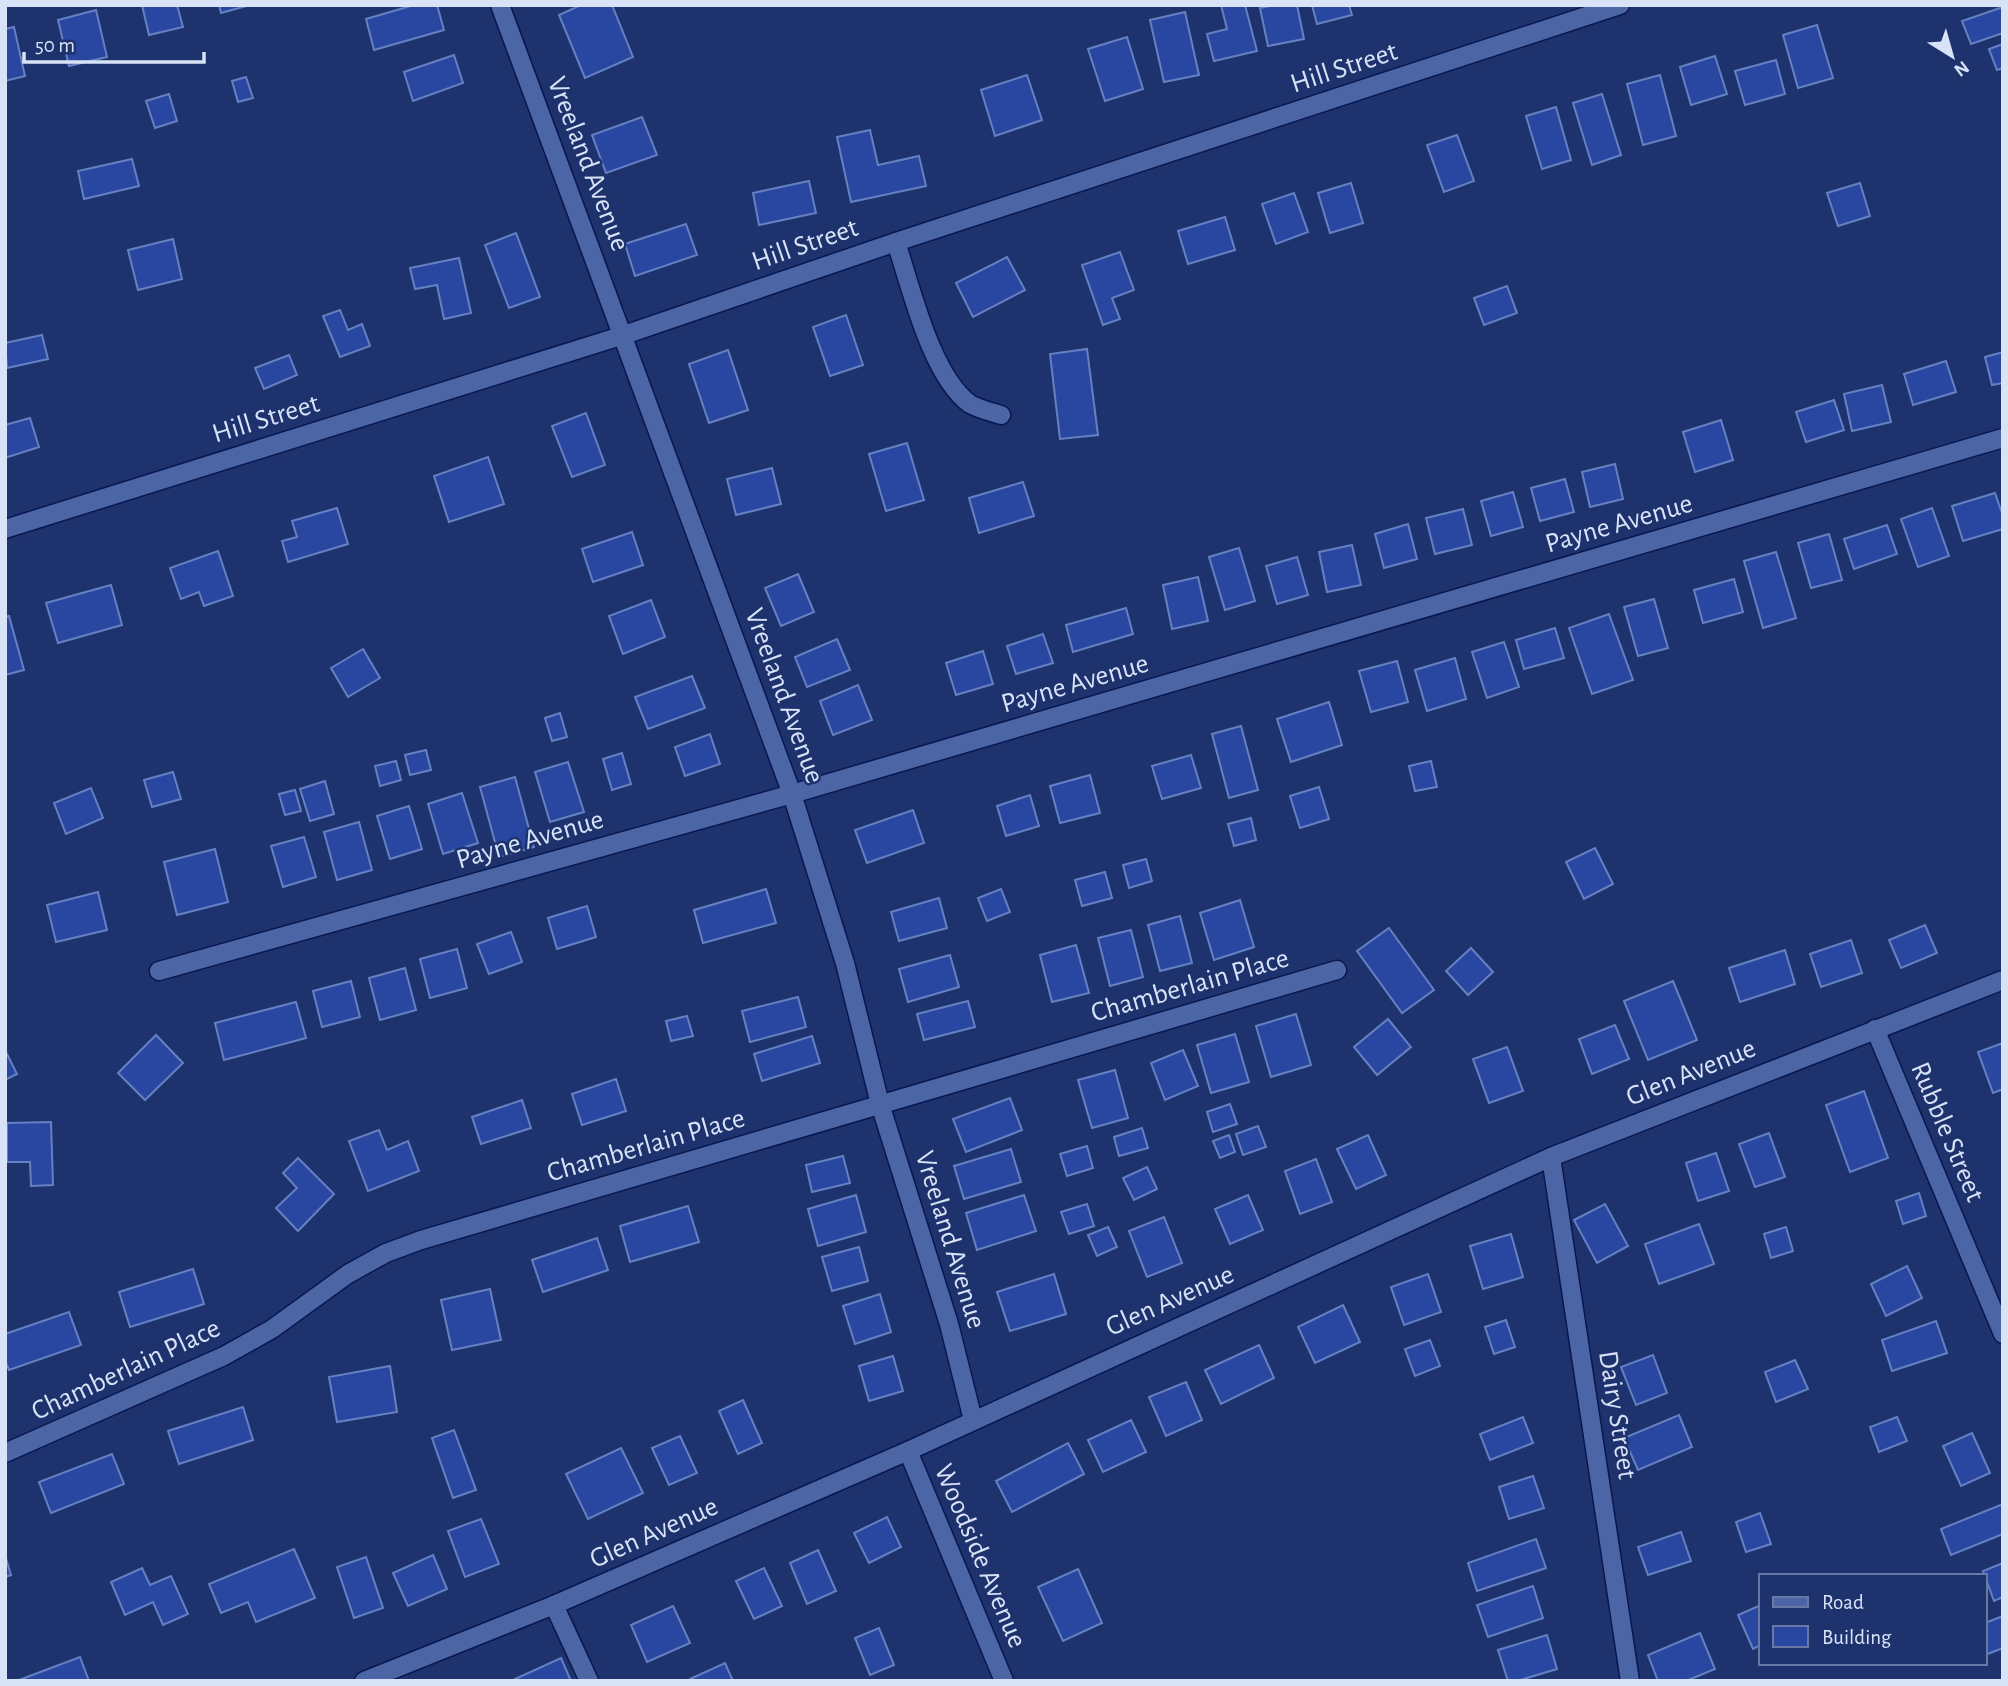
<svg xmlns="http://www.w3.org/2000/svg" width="2008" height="1686" font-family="'Alegreya Sans',sans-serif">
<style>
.building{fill:#2947a1;stroke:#6581c2;stroke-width:2}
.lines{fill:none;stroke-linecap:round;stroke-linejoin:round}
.minor-casing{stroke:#081750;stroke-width:21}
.tertiary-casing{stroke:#081750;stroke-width:21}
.minor{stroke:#4c66a5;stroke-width:18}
.tertiary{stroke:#4c66a5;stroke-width:18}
.labels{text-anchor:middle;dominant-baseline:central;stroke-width:5;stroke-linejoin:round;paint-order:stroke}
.street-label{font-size:28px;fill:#d9e3f8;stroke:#1e336d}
</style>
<rect width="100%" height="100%" fill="#1e336d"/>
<!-- building -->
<g class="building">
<path d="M142,5h35l6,22 -34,8z"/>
<path d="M219,5h31l-29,8z"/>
<path d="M414,5h23l7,25 -70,20 -8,-31z"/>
<path d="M581,5h31l21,52 -48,21 -26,-63z"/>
<path d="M1221,5h24l12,46 -43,10 -7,-27 20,-5z"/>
<path d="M1274,5h23l7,34 -36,7 -8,-38z"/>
<path d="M1312,5h37l3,10 -35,9z"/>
<path d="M2003,7v26l-32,11 -9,-23z"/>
<path d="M96,10l11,47 -38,9 -11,-46z"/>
<path d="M1185,12l14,63 -35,7 -14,-62z"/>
<path d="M1817,25l16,53 -35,10 -15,-53z"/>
<path d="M14,27l11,49 -20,5v-52z"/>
<path d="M1127,37l16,52 -38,12 -17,-52z"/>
<path d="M2003,44v24l-6,2 -8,-21z"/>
<path d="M454,55l9,28 -50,18 -9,-29z"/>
<path d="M1715,56l12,38 -36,11 -11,-38z"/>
<path d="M1776,60l9,34 -40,11 -10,-34z"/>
<path d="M1027,75l15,45 -47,16 -14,-46z"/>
<path d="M1660,75l16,61 -33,9 -16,-61z"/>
<path d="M246,77l7,21 -15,4 -6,-21z"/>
<path d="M169,94l8,27 -22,7 -9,-27z"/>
<path d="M1602,94l19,61 -29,10 -19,-62z"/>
<path d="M1556,107l15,53 -29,9 -16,-53z"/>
<path d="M642,117l15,38 -51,18 -14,-38z"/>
<path d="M870,130l8,35 41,-9 7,30 -75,16 -14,-65z"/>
<path d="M1457,135l17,46 -30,11 -17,-47z"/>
<path d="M132,159l7,27 -55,13 -6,-28z"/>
<path d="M809,181l7,32 -57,12 -6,-32z"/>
<path d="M1351,183l12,40 -33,10 -12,-40z"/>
<path d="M1860,183l10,33 -32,10 -11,-33z"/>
<path d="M1294,193l14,39 -32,12 -14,-40z"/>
<path d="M1225,217l10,33 -47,14 -10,-33z"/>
<path d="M686,224l11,31 -62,21 -10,-32z"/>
<path d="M516,233l24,64 -31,11 -24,-63z"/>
<path d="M173,239l9,40 -44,11 -10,-40z"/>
<path d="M1120,252l14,38 -22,8 8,21 -17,6 -21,-60z"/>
<path d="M1007,257l18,33 -52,27 -17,-34z"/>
<path d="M459,258l12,55 -27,6 -7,-34 -22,4 -5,-21z"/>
<path d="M1507,286l10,27 -33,12 -10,-27z"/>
<path d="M340,310l8,20 14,-6 8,22 -30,11 -17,-41z"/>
<path d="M846,315l17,50 -33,11 -17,-49z"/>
<path d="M42,335l6,24 -41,9 -2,-25z"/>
<path d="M1087,349l11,86 -38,4 -10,-85z"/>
<path d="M728,350l20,60 -39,13 -20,-59z"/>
<path d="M2003,352v31l-11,2 -7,-28z"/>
<path d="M289,355l8,20 -33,14 -9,-21z"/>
<path d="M1946,361l10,31 -43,13 -9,-31z"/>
<path d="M1882,385l9,37 -39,9 -8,-37z"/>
<path d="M1834,400l10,30 -38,12 -10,-30z"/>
<path d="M586,413l19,52 -33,12 -20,-51z"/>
<path d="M30,418l9,29 -34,11v-33z"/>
<path d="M1721,420l12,40 -38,12 -12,-40z"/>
<path d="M907,443l17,57 -38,11 -17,-57z"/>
<path d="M488,457l16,47 -55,18 -15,-46z"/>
<path d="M1615,464l8,35 -33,8 -8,-35z"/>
<path d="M772,468l9,36 -45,11 -9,-36z"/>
<path d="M1565,479l9,33 -34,9 -9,-33z"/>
<path d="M1023,482l11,34 -55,17 -10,-35z"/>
<path d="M1513,492l10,35 -32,9 -10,-35z"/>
<path d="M1995,493l8,23v13l-40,12 -11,-35z"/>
<path d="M337,508l11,36 -60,18 -6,-21 15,-4 -5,-16z"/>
<path d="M1932,508l17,48 -31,11 -17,-48z"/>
<path d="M1463,509l9,36 -37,9 -9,-36z"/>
<path d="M1408,524l9,35 -33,9 -9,-34z"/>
<path d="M1887,525l10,29 -43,15 -10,-30z"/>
<path d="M632,532l11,33 -50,17 -11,-33z"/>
<path d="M1829,534l13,46 -31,8 -13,-45z"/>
<path d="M1352,545l9,40 -34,7 -8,-40z"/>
<path d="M1239,548l16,53 -30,9 -16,-53z"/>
<path d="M218,551l15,45 -29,10 -5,-14 -18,7 -11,-31z"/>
<path d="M1776,552l20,66 -33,10 -19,-67z"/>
<path d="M1297,557l11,38 -31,9 -11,-38z"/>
<path d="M798,574l16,38 -33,14 -16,-38z"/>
<path d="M1198,577l10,44 -36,8 -9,-44z"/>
<path d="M1734,579l9,33 -40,11 -9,-33z"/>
<path d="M111,585l11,40 -64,18 -12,-40z"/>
<path d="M1654,599l14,49 -30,8 -14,-49z"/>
<path d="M651,600l14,37 -42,17 -14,-38z"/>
<path d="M1126,608l7,26 -60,18 -7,-27z"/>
<path d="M1609,614l24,66 -41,14 -23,-66z"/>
<path d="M9,616l15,54 -19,5v-58z"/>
<path d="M1555,628l9,30 -40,11 -8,-29z"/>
<path d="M1043,634l10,29 -37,11 -9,-28z"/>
<path d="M837,639l13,31 -43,17 -12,-30z"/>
<path d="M1504,642l15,45 -32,11 -15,-46z"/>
<path d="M363,649l17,29 -32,19 -17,-29z"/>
<path d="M983,651l10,33 -37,11 -10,-32z"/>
<path d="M1455,658l11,41 -39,12 -12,-41z"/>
<path d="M1397,661l11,41 -37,10 -12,-41z"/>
<path d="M692,676l13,32 -57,21 -13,-32z"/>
<path d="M858,685l14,35 -39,15 -13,-34z"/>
<path d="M1329,702l13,43 -51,17 -14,-43z"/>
<path d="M560,713l7,24 -15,4 -7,-23z"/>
<path d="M1241,726l17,64 -29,8 -17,-64z"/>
<path d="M710,734l10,30 -35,12 -10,-29z"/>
<path d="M426,750l5,20 -21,5 -5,-20z"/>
<path d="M622,753l9,31 -19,6 -9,-31z"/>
<path d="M1191,755l10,33 -39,11 -10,-33z"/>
<path d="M396,761l5,19 -21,6 -5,-20z"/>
<path d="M1431,761l6,26 -22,4 -6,-25z"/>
<path d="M568,762l16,50 -34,10 -15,-50z"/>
<path d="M173,772l8,27 -29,8 -8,-27z"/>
<path d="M1090,775l10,38 -40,10 -10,-37z"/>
<path d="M515,777l19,70 -35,10 -19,-70z"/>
<path d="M325,781l9,33 -24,7 -10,-32z"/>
<path d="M1319,787l10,32 -29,9 -10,-32z"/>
<path d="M91,788l12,30 -37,16 -12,-31z"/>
<path d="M295,790l6,21 -16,4 -6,-21z"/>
<path d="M462,793l16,50 -35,11 -15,-50z"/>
<path d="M1030,795l9,31 -33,10 -9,-30z"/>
<path d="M409,806l13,43 -32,10 -13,-43z"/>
<path d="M913,810l11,33 -57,20 -12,-33z"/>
<path d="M1251,818l5,22 -22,6 -6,-22z"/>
<path d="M359,822l13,48 -35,10 -13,-48z"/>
<path d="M304,837l12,40 -33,10 -12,-41z"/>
<path d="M1595,848l18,36 -29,15 -18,-37z"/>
<path d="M215,849l13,53 -51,13 -13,-53z"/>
<path d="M1146,859l6,22 -23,7 -6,-23z"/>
<path d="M1105,872l7,26 -30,8 -7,-26z"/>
<path d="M766,889l10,34 -73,20 -9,-33z"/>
<path d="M1001,889l9,23 -23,9 -9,-23z"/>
<path d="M98,892l9,38 -51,12 -9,-37z"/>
<path d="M939,898l8,30 -48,13 -8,-29z"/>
<path d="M1240,900l14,47 -40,13 -14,-47z"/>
<path d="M587,906l9,31 -39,12 -9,-31z"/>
<path d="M1180,916l12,47 -32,8 -12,-46z"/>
<path d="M1925,925l12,28 -36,15 -12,-28z"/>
<path d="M1389,928l45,62 -32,23 -45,-62z"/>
<path d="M1131,930l12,47 -33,9 -12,-48z"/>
<path d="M511,932l11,30 -33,12 -12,-30z"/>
<path d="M1851,940l11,33 -41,14 -11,-33z"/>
<path d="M1076,945l13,48 -37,9 -12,-47z"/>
<path d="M1471,948l22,24 -25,23 -22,-24z"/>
<path d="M457,949l10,39 -37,10 -10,-39z"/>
<path d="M1785,950l10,34 -55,18 -11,-34z"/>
<path d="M950,955l9,32 -51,15 -9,-33z"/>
<path d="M405,968l11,42 -36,10 -11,-42z"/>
<path d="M351,981l9,36 -38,10 -9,-36z"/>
<path d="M1673,981l24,59 -49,20 -24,-59z"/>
<path d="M798,997l8,30 -56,15 -8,-31z"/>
<path d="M968,1001l7,26 -51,13 -7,-26z"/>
<path d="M296,1002l10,36 -82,22 -9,-37z"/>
<path d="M1296,1014l15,51 -40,12 -15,-51z"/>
<path d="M687,1016l6,20 -22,5 -5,-20z"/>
<path d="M1388,1019l23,28 -34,28 -23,-28z"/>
<path d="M1615,1025l14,34 -37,15 -13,-35z"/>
<path d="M1235,1034l14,48 -38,11 -14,-48z"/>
<path d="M156,1035l27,28 -38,37 -27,-27z"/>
<path d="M812,1036l8,27 -58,18 -8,-27z"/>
<path d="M2003,1043v46l-10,4 -15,-41z"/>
<path d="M1507,1047l16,44 -34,12 -16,-44z"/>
<path d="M5,1050l12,24 -12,6z"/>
<path d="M1183,1050l15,36 -33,14 -14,-37z"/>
<path d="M1115,1070l13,48 -36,10 -14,-48z"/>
<path d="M616,1079l10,32 -44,14 -10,-31z"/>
<path d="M1864,1091l24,67 -38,14 -24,-67z"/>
<path d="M1010,1098l12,32 -56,22 -13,-33z"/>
<path d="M522,1100l9,28 -50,16 -9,-27z"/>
<path d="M1230,1104l7,20 -24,8 -6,-20z"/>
<path d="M51,1122l2,63 -22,1 -1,-24h-23v-39z"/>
<path d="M1258,1126l8,21 -23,8 -7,-21z"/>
<path d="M1142,1128l6,20 -29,8 -5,-19z"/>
<path d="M379,1130l8,20 21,-9 11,30 -51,20 -19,-50z"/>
<path d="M1769,1133l16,44 -30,10 -16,-43z"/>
<path d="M1229,1135l6,17 -15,6 -7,-17z"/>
<path d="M1368,1135l18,40 -30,14 -19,-40z"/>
<path d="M1087,1146l6,22 -26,8 -7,-22z"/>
<path d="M1011,1149l10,33 -57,17 -10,-33z"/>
<path d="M1716,1153l13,38 -31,10 -12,-38z"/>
<path d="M843,1156l7,27 -38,9 -6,-27z"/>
<path d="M298,1158l36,36 -36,37 -22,-23 21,-20 -14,-15z"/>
<path d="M1316,1159l16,43 -32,12 -15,-43z"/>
<path d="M1147,1167l10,22 -23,11 -11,-22z"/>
<path d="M1919,1193l7,23 -23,8 -7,-23z"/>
<path d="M856,1195l10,37 -48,14 -10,-37z"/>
<path d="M1024,1195l12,36 -59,19 -11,-37z"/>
<path d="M1248,1195l15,35 -33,14 -15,-35z"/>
<path d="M1087,1204l7,22 -25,8 -8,-22z"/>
<path d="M1605,1204l23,42 -31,17 -23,-43z"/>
<path d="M688,1206l11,36 -69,20 -10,-36z"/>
<path d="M1164,1217l18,46 -35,14 -18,-46z"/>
<path d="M1699,1224l15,40 -55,20 -14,-40z"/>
<path d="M1108,1227l9,20 -20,9 -9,-21z"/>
<path d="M1786,1227l7,24 -22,7 -7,-24z"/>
<path d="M1511,1234l12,43 -40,12 -13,-43z"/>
<path d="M597,1238l11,32 -65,22 -11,-32z"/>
<path d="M859,1247l9,34 -36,10 -10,-34z"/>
<path d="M1907,1266l15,32 -36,18 -15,-32z"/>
<path d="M193,1269l11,35 -74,23 -11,-35z"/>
<path d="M1054,1274l12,40 -56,17 -13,-39z"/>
<path d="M1428,1274l13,38 -37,13 -13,-38z"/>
<path d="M490,1289l11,51 -49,10 -11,-50z"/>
<path d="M880,1294l11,38 -36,12 -12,-38z"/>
<path d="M1343,1305l17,37 -45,21 -17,-36z"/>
<path d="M69,1312l12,33 -72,25 -4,-10v-26z"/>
<path d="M1506,1320l9,27 -21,7 -9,-27z"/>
<path d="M1936,1321l11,32 -55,18 -10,-31z"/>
<path d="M1430,1340l10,26 -25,10 -10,-27z"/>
<path d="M1259,1345l15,33 -53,26 -16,-34z"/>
<path d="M1653,1355l14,38 -31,12 -15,-38z"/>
<path d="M893,1356l10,35 -34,10 -10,-35z"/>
<path d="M1795,1360l13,29 -32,13 -11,-30z"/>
<path d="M390,1366l7,46 -60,10 -8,-45z"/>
<path d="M1186,1382l16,38 -36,16 -17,-39z"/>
<path d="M743,1400l19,43 -24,11 -19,-43z"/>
<path d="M243,1407l10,33 -74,24 -11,-33z"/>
<path d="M1679,1415l13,32 -54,23 -14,-32z"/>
<path d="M1523,1417l10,26 -43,17 -10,-26z"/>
<path d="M1897,1417l10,24 -28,11 -9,-25z"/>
<path d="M1131,1420l15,32 -43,20 -15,-32z"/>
<path d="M454,1430l22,60 -23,8 -21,-60z"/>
<path d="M1972,1433l18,40 -29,13 -18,-40z"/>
<path d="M680,1436l17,37 -28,12 -17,-37z"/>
<path d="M1068,1443l16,31 -72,38 -16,-31z"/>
<path d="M621,1448l22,45 -55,26 -22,-45z"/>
<path d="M112,1454l12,30 -73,29 -12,-31z"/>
<path d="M1533,1476l11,32 -35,11 -10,-32z"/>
<path d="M2003,1504v30l-52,21 -10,-26z"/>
<path d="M1760,1513l11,31 -25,8 -10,-30z"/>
<path d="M887,1517l14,30 -32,16 -15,-30z"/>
<path d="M481,1519l18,45 -34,13 -17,-46z"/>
<path d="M1681,1532l10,29 -43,14 -10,-28z"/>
<path d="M1536,1539l10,29 -69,23 -9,-28z"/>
<path d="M294,1549l21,49 -59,24 -8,-20 -27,11 -12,-29z"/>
<path d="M818,1550l18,41 -29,13 -17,-41z"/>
<path d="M5,1555l6,20 -6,2z"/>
<path d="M433,1555l14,34 -39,17 -15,-33z"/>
<path d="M366,1557l17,51 -29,10 -17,-51z"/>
<path d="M2003,1563v34l-9,4 -11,-30z"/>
<path d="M142,1568l8,17 21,-9 17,38 -25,11 -10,-23 -28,13 -14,-33z"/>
<path d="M764,1568l18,38 -28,13 -18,-38z"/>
<path d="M1078,1569l24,54 -39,18 -25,-54z"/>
<path d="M1533,1586l10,32 -55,19 -11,-32z"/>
<path d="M1761,1605v40l-8,4 -15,-34z"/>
<path d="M673,1606l17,37 -43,19 -16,-37z"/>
<path d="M2003,1616v32l-18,7v-32z"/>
<path d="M879,1628l15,37 -24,10 -15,-37z"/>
<path d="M1700,1633l15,36 -29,12h-28l-10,-26z"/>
<path d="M1547,1635l10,34 -40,12h-9l-10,-31z"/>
<path d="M80,1657l9,24h-70v-1z"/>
<path d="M561,1658l10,23h-55l-1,-2z"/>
<path d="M725,1663l8,18h-42l-1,-2z"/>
</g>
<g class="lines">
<defs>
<g id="minor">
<path d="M500,5l292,789 53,169 35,141 69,220 24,96"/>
<path d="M896,242c15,45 35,134 74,162 9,5 21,8 31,11"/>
<path d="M5,529l619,-194 272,-93 724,-237"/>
<path d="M159,971l633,-177 1211,-356"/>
<path d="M1875,1029l128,305"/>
<path d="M1551,1157l79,524"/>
<path d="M908,1451l96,230"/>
<path d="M5,1453l219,-97 48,-27 76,-55 38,-21 35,-13 916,-270"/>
<path d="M554,1605l35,76"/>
</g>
<path id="tertiary" d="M364,1681l190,-76 354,-154 643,-294 452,-177"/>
</defs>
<!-- minor casing -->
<use href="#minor" class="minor-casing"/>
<!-- tertiary casing -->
<use href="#tertiary" class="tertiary-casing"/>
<!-- minor -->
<use href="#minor" class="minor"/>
<!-- tertiary -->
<use href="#tertiary" class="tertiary"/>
</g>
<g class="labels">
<!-- street labels -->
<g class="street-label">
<text transform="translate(1344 68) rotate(-18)">Hill Street</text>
<text transform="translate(588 164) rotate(69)">Vreeland Avenue</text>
<text transform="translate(805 245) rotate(-19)">Hill Street</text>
<text transform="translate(266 419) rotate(-17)">Hill Street</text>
<text transform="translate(1619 524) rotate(-16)">Payne Avenue</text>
<text transform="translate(1075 684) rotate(-16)">Payne Avenue</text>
<text transform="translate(784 696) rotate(70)">Vreeland Avenue</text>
<text transform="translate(530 840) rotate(-16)">Payne Avenue</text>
<text transform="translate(1190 986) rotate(-16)">Chamberlain Place</text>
<text transform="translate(1691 1073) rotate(-22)">Glen Avenue</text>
<text transform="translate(1947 1132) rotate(67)">Rubble Street</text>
<text transform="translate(646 1146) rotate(-16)">Chamberlain Place</text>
<text transform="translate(950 1240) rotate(73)">Vreeland Avenue</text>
<text transform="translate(1170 1301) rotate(-24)">Glen Avenue</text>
<text transform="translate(126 1370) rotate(-25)">Chamberlain Place</text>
<text transform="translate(1617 1415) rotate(81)">Dairy Street</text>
<text transform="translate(654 1533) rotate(-24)">Glen Avenue</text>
<text transform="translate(980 1556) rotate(67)">Woodside Avenue</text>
</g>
</g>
<!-- border -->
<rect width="2008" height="1686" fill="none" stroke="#d9e3f8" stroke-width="14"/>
<!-- legend -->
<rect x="1759" y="1574" width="228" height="91" fill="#1e336d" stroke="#6979a5" stroke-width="2"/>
<rect x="1773" y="1597" width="35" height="10" fill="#4c66a5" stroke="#6979a5" stroke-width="2"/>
<text x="1822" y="1609" font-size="21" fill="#d9e3f8">Road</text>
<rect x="1773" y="1626" width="35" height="21" fill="#2947a1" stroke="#6979a5" stroke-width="2"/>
<text x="1822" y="1644" font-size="21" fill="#d9e3f8">Building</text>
<!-- north arrow -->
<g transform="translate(1952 56) rotate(143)" stroke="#1e336d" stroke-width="5" paint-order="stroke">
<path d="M0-5L12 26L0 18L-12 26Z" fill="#d9e3f8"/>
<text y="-10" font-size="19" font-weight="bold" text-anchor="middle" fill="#d9e3f8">N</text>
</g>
<!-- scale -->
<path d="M24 52v10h180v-10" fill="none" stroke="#d9e3f8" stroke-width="3.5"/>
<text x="35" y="52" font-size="21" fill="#d9e3f8" stroke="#1e336d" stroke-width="5" paint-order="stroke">50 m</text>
</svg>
